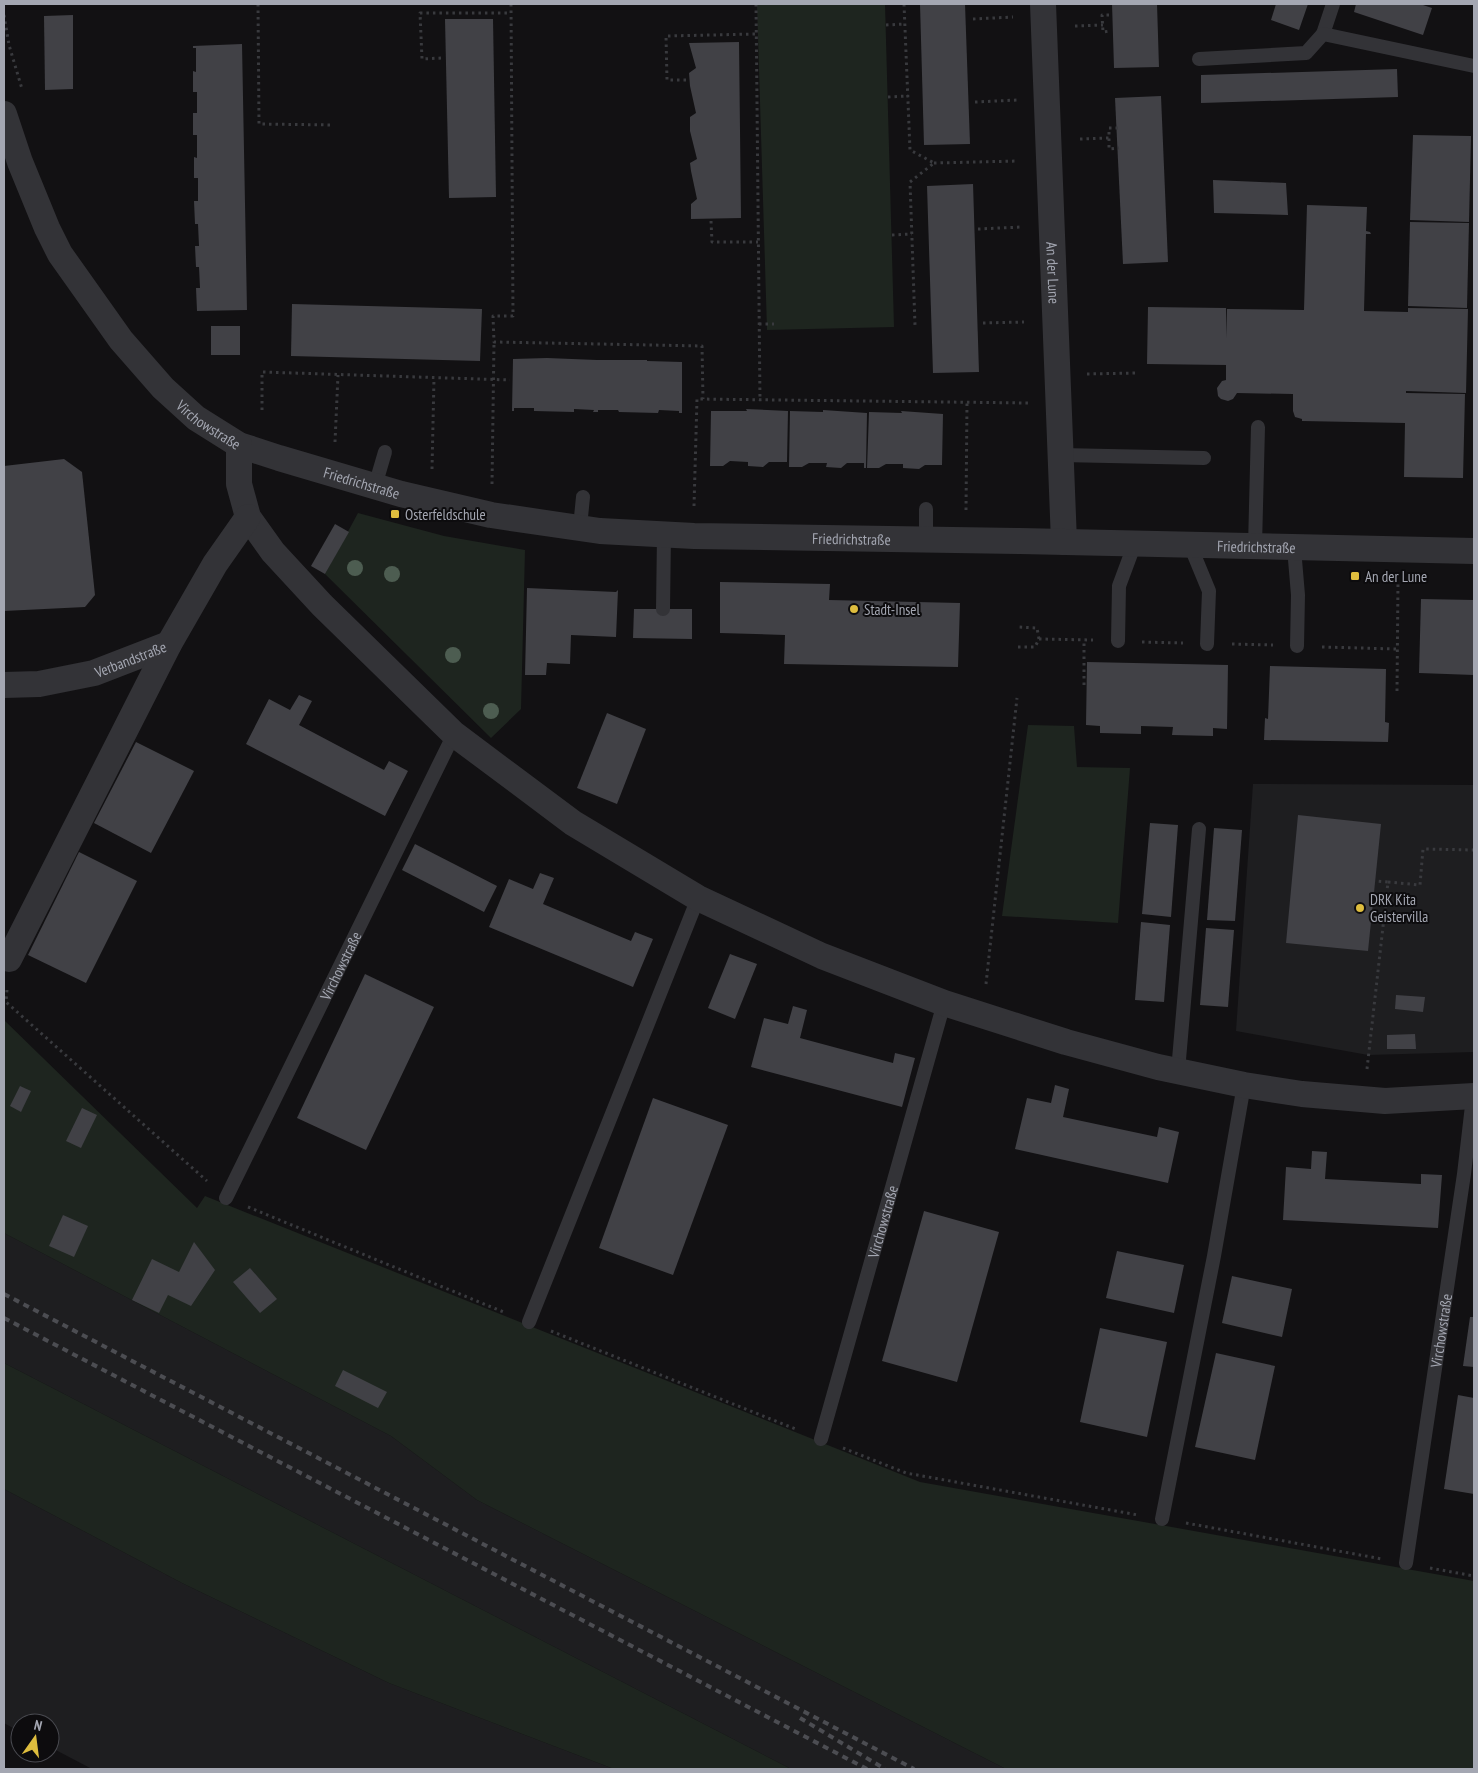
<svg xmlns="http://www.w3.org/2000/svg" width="1478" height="1773" font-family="'PT Sans Narrow',sans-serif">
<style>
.built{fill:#1e1e20}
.green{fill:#1e251f}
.building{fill:#414146}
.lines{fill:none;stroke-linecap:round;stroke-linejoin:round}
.path{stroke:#393a3e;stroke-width:3;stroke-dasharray:2.5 4;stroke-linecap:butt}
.lane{stroke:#333337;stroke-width:14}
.street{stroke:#333337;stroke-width:26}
.rail{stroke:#4c4d52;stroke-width:4;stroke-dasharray:6 5;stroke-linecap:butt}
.tree{fill:#4d5d51}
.poi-dot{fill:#debd3e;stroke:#0d0c0e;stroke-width:2}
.labels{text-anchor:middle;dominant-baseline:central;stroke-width:4;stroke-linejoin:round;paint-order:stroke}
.street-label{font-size:15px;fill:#a4a7b2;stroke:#0d0c0e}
.poi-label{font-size:15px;fill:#a4a7b2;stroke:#0d0c0e;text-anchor:start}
</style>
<rect width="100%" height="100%" fill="#121113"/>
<!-- built -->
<g class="built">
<path d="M1253,784l221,1v267l-106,3 -132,-24z"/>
<path d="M4,1233l387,203 86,64 529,269h-215l-787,-406z"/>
<path d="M4,1489l178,94 207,100 225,86h-522l-42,-22v-24h-30v9l-16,-9z"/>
</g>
<!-- green -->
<g class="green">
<path d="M757,4h128l9,323 -127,3z"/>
<path d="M358,513l86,23 81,14 -4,159 -30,29 -166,-164z"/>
<path d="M1028,725l46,1 3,41 53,1 -12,155 -116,-7z"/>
<path d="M4,1020l193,188 8,-12 715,286 554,99v188h-468l-529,-269 -86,-64 -387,-203z"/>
<path d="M4,1363l787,406h-177l-225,-86 -207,-100 -178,-94z"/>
</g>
<!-- building -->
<g class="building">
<path d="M920,4h45l5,140 -46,1z"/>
<path d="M1112,4h45l2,63 -45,1z"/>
<path d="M1276,4h32l-9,26 -28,-10z"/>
<path d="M1356,4h64l12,4 -9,27 -69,-23z"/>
<path d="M73,15v74l-28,1 -1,-74z"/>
<path d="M445,19h48l3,178 -47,1z"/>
<path d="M739,42l2,176 -50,1v-15l6,-5 -6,-28 -1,-8 7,-4 -7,-28v-14l6,-4 -6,-27 -1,-13 7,-5 -7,-25z"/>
<path d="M242,44l5,266 -50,1 -1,-23h4l-1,-21h-3l-1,-21h4l-1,-22h-3l-1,-23h4v-23h-4v-21l3,1v-23h-4v-22h4v-21h-4v-21l3,1v-24h-3v-2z"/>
<path d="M1397,69l1,28 -197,6v-28z"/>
<path d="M1161,96l7,166 -45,2 -8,-166z"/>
<path d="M1413,135l58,1 -2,86 -59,-2z"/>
<path d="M1213,180l73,3 2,32 -74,-2z"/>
<path d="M973,184l6,188 -46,1 -6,-187z"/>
<path d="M1307,205l60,2 -1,24 4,1 1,2h-5l-2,77 44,1v-4l60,1 -2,84 -60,-2v2l59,1 -2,84 -59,-1 1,-54 -103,-2v-2l-7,-2 -2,-6v-17l-56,-1 -4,6 -5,2 -7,-2 -3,-3 -1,-8 5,-7 4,-1v-15l-79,-1 1,-57 78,1v30l1,-29 77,1z"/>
<path d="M1410,222l59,1 -2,85 -59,-2z"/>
<path d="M292,304l190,5 -2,52 -189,-5z"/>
<rect x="211" y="326" width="29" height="29"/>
<path d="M547,358l50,2h50v1l35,1v51h-3v-2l-20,-1 -1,3 -39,-1 -1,-2h-20v2h-5l1,-2 -20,-1v3l-40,-1v-3h-20v3h-2l1,-52z"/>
<path d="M746,409l42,2 -1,51h-18l-6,5 -15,-1v-4l-18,-1 -7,5h-13l1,-55h36z"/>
<path d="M823,410l44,3 -1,55h-2v-5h-17l-6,5 -15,-1 1,-4h-18l-7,4h-13l1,-56 33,1z"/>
<path d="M901,411l42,3 -1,51h-17l-6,4 -16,-1v-4h-17l-7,4h-12l2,-56 33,1z"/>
<path d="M64,459l18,13 13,123 -10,12 -81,4v-145z"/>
<path d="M335,524l14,8 -24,42 -14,-8z"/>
<path d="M720,582l110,2 -1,16 131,3 -2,64 -174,-3 1,-29 -65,-2z"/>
<path d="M527,588l89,4 2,-2 -2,47 -45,-2 -1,29 -23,-1 -1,12h-21z"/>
<path d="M1421,599l53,1v75l-55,-2z"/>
<path d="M634,609h58v30l-59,-1z"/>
<path d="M1087,662l141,3 -1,64 -14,-1v8l-41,-1 1,-8 -32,-1v8l-41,-1v-7l-14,-1z"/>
<path d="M1270,666l116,3 -1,53 4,1 -1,19 -124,-2 1,-22 3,1z"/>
<path d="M299,695l13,6 -13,24 85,45 5,-9 19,10 -23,45 -139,-72 23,-45 21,11z"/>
<path d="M607,713l39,16 -29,75 -40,-16z"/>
<path d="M136,742l58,29 -43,82 -57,-30z"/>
<path d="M1298,815l83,9 -13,127 -82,-8z"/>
<path d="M1150,823l28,2 -7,92 -29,-3z"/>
<path d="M1214,828l28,2 -7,91 -28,-1z"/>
<path d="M415,844l82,42 -13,26 -82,-42z"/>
<path d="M79,852l58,29 -51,102 -58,-28z"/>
<path d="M540,873l14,5 -11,26 88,37 4,-9 18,7 -20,48 -144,-60 20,-48 24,10z"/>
<path d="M1141,922l29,3 -6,77 -29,-2z"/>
<path d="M1206,928l28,2 -6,77 -28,-2z"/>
<path d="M730,954l27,10 -22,55 -27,-11z"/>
<path d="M365,974l69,33 -68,143 -69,-32z"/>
<path d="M1396,995l29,2 -2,15 -28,-3z"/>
<path d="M793,1006l14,4 -7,28 93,25 2,-10 20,5 -13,49 -151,-40 13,-49 24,6z"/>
<path d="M1415,1034l1,15h-29v-14z"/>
<path d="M1055,1085l14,4 -6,28 94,20 2,-10 20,5 -11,51 -153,-34 12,-51 24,5z"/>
<path d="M20,1086l11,5 -10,21 -11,-6z"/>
<path d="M653,1098l75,27 -55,150 -74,-27z"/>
<path d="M82,1108l15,7 -16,33 -15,-7z"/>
<path d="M1312,1151l15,1 -2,27 96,5v-10l21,1 -4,53 -155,-8 3,-53 25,2z"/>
<path d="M924,1211l75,21 -42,150 -75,-21z"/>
<path d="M63,1215l25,11 -14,31 -25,-11z"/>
<path d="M194,1242l21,28 -24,36 -23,-11 -9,18 -27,-13 20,-41 27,13z"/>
<path d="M1117,1251l67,14 -10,48 -68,-15z"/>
<path d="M250,1268l27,31 -17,14 -27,-31z"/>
<path d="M1232,1276l60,13 -10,48 -60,-14z"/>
<path d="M1470,1317h4v50l-11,-1z"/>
<path d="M1100,1328l67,14 -20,95 -67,-15z"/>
<path d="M1216,1353l59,13 -20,94 -60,-13z"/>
<path d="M343,1370l44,22 -9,16 -43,-22z"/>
<path d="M1458,1395l16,3v96l-30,-5z"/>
</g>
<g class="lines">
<!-- path -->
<g class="path">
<path d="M258,4l1,120 74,1"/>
<path d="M511,4l2,312h-20l1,26 208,4 1,53"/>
<path d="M756,4l4,397"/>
<path d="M904,4l6,146 24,13 -24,19 5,143"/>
<path d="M4,15l5,30 13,44"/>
<path d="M1109,15h-7l1,17 7,-1"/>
<path d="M973,19l40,-2"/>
<path d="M886,25l19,-1"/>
<path d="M1075,26l28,-1"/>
<path d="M441,58l-19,1 -2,-46h91"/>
<path d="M686,80h-19l-1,-44 90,-2"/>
<path d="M888,97l20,-1"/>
<path d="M975,102l42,-2"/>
<path d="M1118,128h-9v21l10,-1"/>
<path d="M1080,139l29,-1"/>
<path d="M934,163l84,-2"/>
<path d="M711,221l1,21h46"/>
<path d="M978,229l44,-2"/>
<path d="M892,235l20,-1"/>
<path d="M983,323l41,-1"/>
<path d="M759,324h15"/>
<path d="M1087,374l50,-1"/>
<path d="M262,410v-38l248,8"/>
<path d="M335,442l3,-67"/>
<path d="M432,469l2,-91"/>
<path d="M492,484l2,-142"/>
<path d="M694,506l3,-107 331,4"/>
<path d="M966,510l1,-107"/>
<path d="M1039,639l54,1"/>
<path d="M1142,642l41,1"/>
<path d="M1232,644l41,1"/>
<path d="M1018,647h17l4,-8 -2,-11 -19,-1"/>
<path d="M1322,647l75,2"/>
<path d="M1084,685v-45"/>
<path d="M1397,691l1,-110"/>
<path d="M1388,882l32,3 3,-36 51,1"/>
<path d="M986,984l31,-286"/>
<path d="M7,990l-1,12 201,179"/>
<path d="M1367,1069l21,-187 -13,-1"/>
<path d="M248,1207l258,106"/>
<path d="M551,1331l247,99"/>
<path d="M843,1448l63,25 232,42"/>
<path d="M1186,1523l196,36"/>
<path d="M1430,1568l44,8"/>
</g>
<!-- lane -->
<g class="lane">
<path d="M1323,34l10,-30"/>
<path d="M1199,59l107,-6 17,-19 151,32"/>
<path d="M1061,455l143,3"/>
<path d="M375,486l10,-34"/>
<path d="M580,527l3,-30"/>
<path d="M926,539v-30"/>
<path d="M1190,545l19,46 -2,53"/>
<path d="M1255,546l3,-119"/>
<path d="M1294,548l4,47 -1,51"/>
<path d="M663,609l1,-74"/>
<path d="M1118,641l1,-55 16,-43"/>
<path d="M1178,1071l21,-242"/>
<path id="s1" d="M226,1198l228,-464"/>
<path d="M529,1322l169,-424"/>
<path id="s2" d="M821,1439l123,-436"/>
<path d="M1162,1519l52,-263 30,-171"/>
<path id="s3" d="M1406,1563l58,-389 9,-77"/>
</g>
<!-- street -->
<g class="street">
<path id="s4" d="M1043,4l21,538"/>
<path id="s5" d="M4,114l16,48 27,66 13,26 61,86 42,48 33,30 43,27 40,13 122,36 90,21 109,16 94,5 326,5 454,10"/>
<path d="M239,445v39l9,33 25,35 49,53 132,129 119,89 125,75 124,58 122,47 122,39 92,25 86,18 58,9 83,7 89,-5"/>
<path id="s6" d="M4,685l35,-1 55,-11 75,-29"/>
<path d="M9,959l160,-315 46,-80 33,-47"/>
</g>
<!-- rail -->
<g class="rail">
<path d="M4,1294l910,475"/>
<path d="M4,1318l863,451"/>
<path d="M800,1718l85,51"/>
</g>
</g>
<!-- trees -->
<g class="tree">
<circle cx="355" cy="568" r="8"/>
<circle cx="392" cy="574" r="8"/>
<circle cx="453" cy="655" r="8"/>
<circle cx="491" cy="711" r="8"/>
</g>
<!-- markers -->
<g class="poi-dot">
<rect x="390" y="509" width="10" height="10" rx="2.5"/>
<rect x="1350" y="571" width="10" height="10" rx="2.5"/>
<circle cx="854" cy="609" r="5"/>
<circle cx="1360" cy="908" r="5"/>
</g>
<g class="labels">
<!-- street labels -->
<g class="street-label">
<text stroke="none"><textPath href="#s4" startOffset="269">An der Lune</textPath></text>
<text stroke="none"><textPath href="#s5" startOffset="379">Virchowstraße</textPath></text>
<text stroke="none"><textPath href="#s5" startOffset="544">Friedrichstraße</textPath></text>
<text stroke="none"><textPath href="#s5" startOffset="1039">Friedrichstraße</textPath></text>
<text stroke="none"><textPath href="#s5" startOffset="1444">Friedrichstraße</textPath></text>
<text stroke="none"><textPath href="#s6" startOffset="130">Verbandstraße</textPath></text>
<text stroke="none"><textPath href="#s1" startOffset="259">Virchowstraße</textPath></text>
<text stroke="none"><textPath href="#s2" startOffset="226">Virchowstraße</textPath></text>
<text stroke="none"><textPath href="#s3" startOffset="235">Virchowstraße</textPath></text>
</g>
<!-- poi labels -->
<g class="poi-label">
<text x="405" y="514">Osterfeldschule</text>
<text x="1365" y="576">An der Lune</text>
<text x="864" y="609">Stadt-Insel</text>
<text x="1370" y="899">DRK Kita<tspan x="1370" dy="17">Geistervilla</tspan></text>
</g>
</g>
<!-- border -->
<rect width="1478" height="1773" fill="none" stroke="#a4a7b2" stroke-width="10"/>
<!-- north arrow -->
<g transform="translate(35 1738) rotate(14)"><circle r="24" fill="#0d0c0e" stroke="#494a50"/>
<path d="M0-4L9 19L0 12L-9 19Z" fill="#debd3e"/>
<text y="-8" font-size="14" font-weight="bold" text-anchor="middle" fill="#a4a7b2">N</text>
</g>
</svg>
